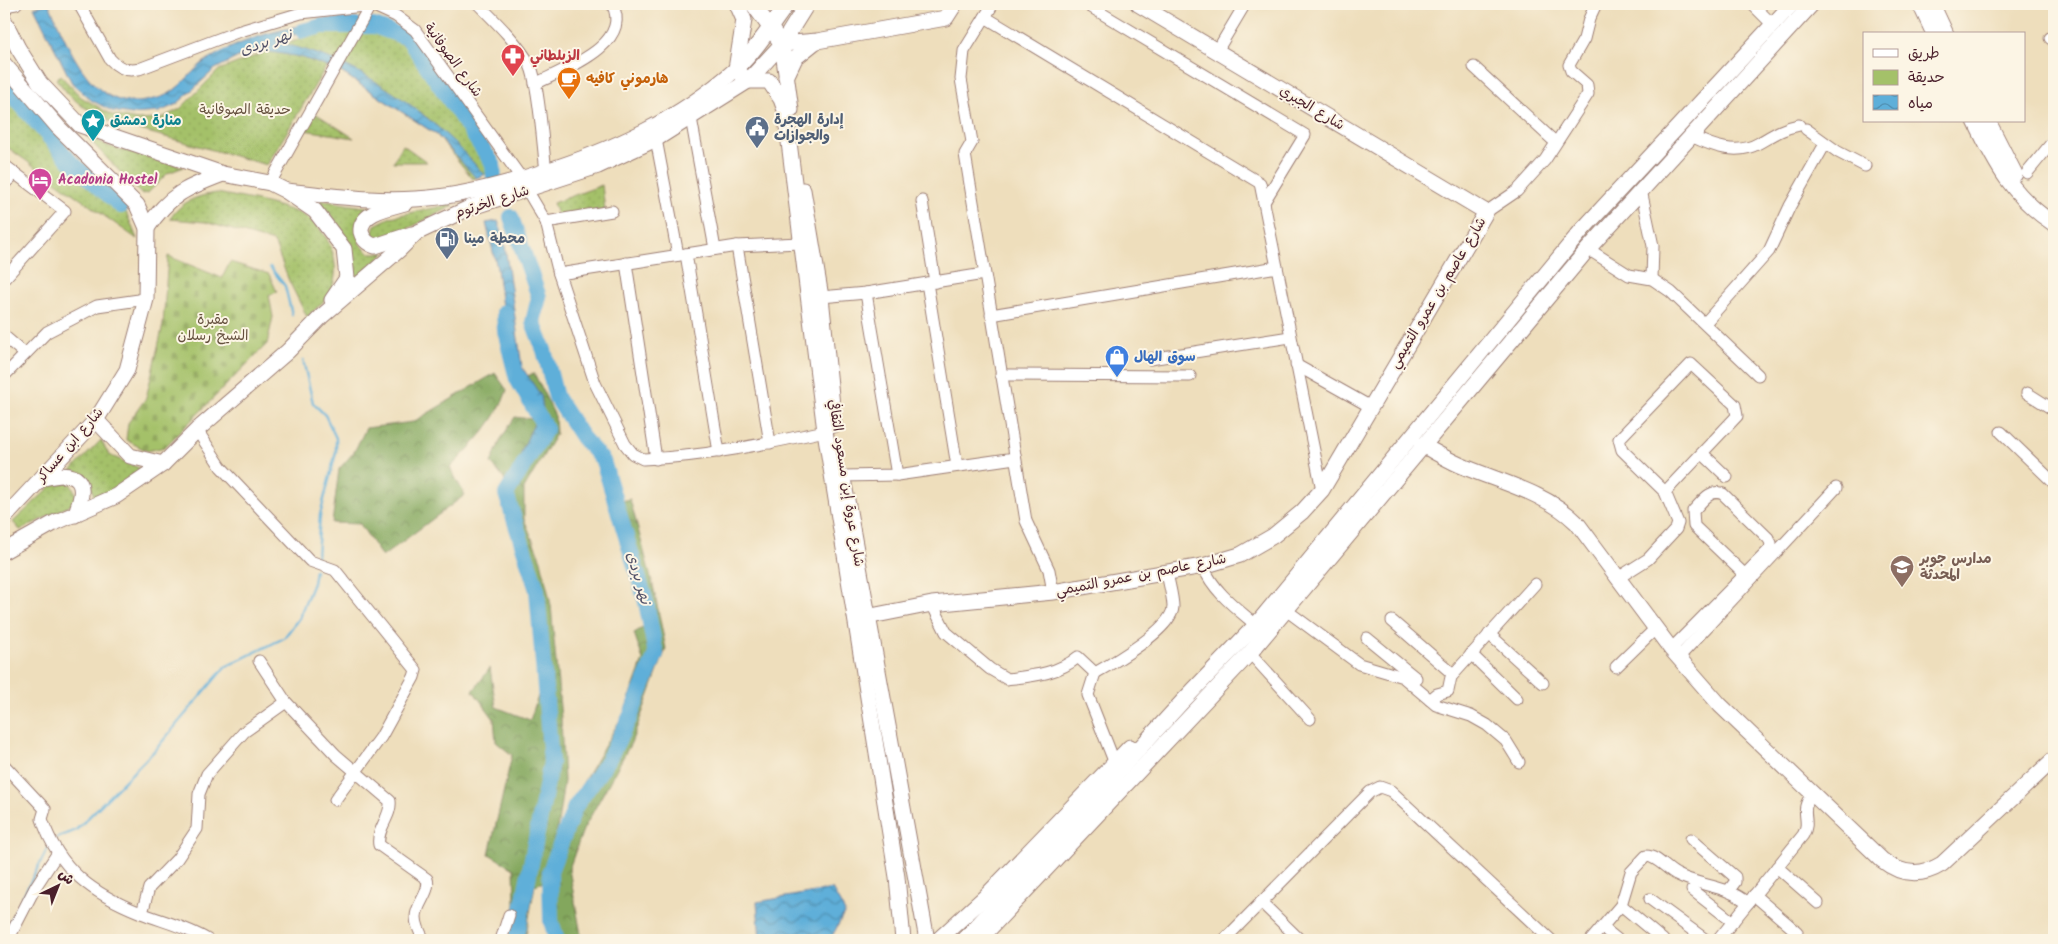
<svg xmlns="http://www.w3.org/2000/svg" width="2058" height="944" font-family="Kalam,'Playpen Sans Arabic',sans-serif">
<style>
.green{fill:url(#green-dots);stroke:#77704a}
.forest{fill:url(#forest-crowns);stroke:#666344}
.cemetery{fill:url(#cemetery-stones);stroke:#77704a}
.water{fill:url(#water-waves);stroke:#546782}
.lines{fill:none;stroke-linecap:round;stroke-linejoin:round}
.stream{stroke:#5eafd9;stroke-width:2.5}
.river{stroke:#5eafd9;stroke-width:16}
.minor-casing{stroke:#9c7e74;stroke-width:13}
.major-casing{stroke:#9c7e74;stroke-width:17}
.minor{stroke:#fff;stroke-width:11}
.major{stroke:#fff;stroke-width:15}
.labels{text-anchor:middle;dominant-baseline:central;stroke-width:4;stroke-linejoin:round;paint-order:stroke}
.health-label{font-size:14px;font-weight:bold;fill:#be3a42;stroke:#fcf5e5;text-anchor:start}
.street-label{font-size:14px;fill:#4a1f2b;stroke:#fcf5e5}
.food-label{font-size:14px;font-weight:bold;fill:#c56008;stroke:#fcf5e5;text-anchor:start}
.park-label{font-size:14px;fill:#65503e;stroke:#fcf5e5}
.service-label{font-size:14px;font-weight:bold;fill:#4e5e75;stroke:#fcf5e5;text-anchor:start}
.culture-label{font-size:14px;font-weight:bold;fill:#0d838f;stroke:#fcf5e5;text-anchor:start}
.hotel-label{font-size:14px;font-weight:bold;fill:#b23c85;stroke:#fcf5e5;text-anchor:start}
.shop-label{font-size:14px;font-weight:bold;fill:#366cbe;stroke:#fcf5e5;text-anchor:start}
.education-label{font-size:14px;font-weight:bold;fill:#785e54;stroke:#fcf5e5;text-anchor:start}
.water-label{font-size:15px;font-style:italic;fill:#515168;stroke:#fcf5e5}
</style>
<defs>
<pattern id="green-dots" width="8" height="8" patternUnits="userSpaceOnUse" patternTransform="scale(1.25)"><rect width="8" height="8" fill="#a4c169"/><path d="M2 2h.1M6 6h.1" fill="none" stroke="#8fa55b" stroke-width="1.8" stroke-linecap="round"/></pattern>
<pattern id="forest-crowns" width="20" height="18" patternUnits="userSpaceOnUse" patternTransform="scale(1.25)"><rect width="20" height="18" fill="#83a75d"/><path d="M2 6a3 3 0 1 1 6 0M12 15a3 3 0 1 1 6 0" fill="none" stroke="#6d874d"/></pattern>
<pattern id="cemetery-stones" width="16" height="16" patternUnits="userSpaceOnUse" patternTransform="scale(1.25)"><rect width="16" height="16" fill="#a4c169"/><path d="M2 7V4a2 2 0 0 1 4 0v3zM10 15v-3a2 2 0 0 1 4 0v3z" fill="#8fa55b"/></pattern>
<pattern id="water-waves" width="16" height="10" patternUnits="userSpaceOnUse" patternTransform="scale(1.25)"><rect width="16" height="10" fill="#5eafd9"/><path d="M0 5q4-4 8 0t8 0" fill="none" stroke="#508eb0"/></pattern>
</defs>
<rect width="100%" height="100%" fill="#fcf5e5"/>
<filter id="ink" filterUnits="userSpaceOnUse"><feTurbulence type="fractalNoise" baseFrequency=".02" numOctaves="2"/><feDisplacementMap in="SourceGraphic" scale="10" xChannelSelector="R" yChannelSelector="G"/><feConvolveMatrix kernelMatrix="1 2 1 2 8 2 1 2 1" color-interpolation-filters="sRGB"/></filter>
<filter id="wash" filterUnits="userSpaceOnUse"><feTurbulence type="fractalNoise" baseFrequency=".0096" numOctaves="4" result="noise"/><feDisplacementMap in="SourceGraphic" scale="20" xChannelSelector="R" yChannelSelector="G"/><feGaussianBlur stdDeviation="1.12" result="paint"/><feColorMatrix in="noise" values="0 0 0 0 0 0 0 0 0 0 0 0 0 0 0 0 0 1.4 0 .05"/><feComposite in="paint" operator="in"/></filter>
<g filter="url(#wash)">
<rect width="100%" height="100%" fill="#eedebc"/>
<!-- green -->
<g class="green">
<path d="M323,30h41l23,6 24,13 85,121 -23,9 -36,-44 -96,-63 -15,-5 -59,98 -156,-43 -29,-16 -13,-11 -13,-16 4,-4 21,22 31,18 25,5 23,-1 20,-10 39,-39z"/>
<path d="M4,91l58,67 61,46 14,35 -133,-94z"/>
<path d="M315,113l39,25 -49,-8z"/>
<path d="M85,135l26,12 73,20 -16,6 -20,20 -7,1z"/>
<path d="M403,145l24,17h-34z"/>
<path d="M602,185l3,25 -47,8 -5,-15z"/>
<path d="M217,193c26,5 55,10 79,19 29,11 47,47 36,76 -5,13 -16,20 -25,29l-18,-36 -15,-39 -69,-20 -35,-3c12,-18 26,-23 47,-26z"/>
<path d="M313,199l58,9 -12,35 10,10h16l-37,34c13,-35 -7,-67 -35,-88z"/>
<path d="M452,204l1,2 -64,32 -11,1 -6,-4 3,-10 16,-8z"/>
<path d="M101,440l8,15 32,14 -45,35c-4,-16 -7,-30 -25,-33z"/>
<path d="M59,479l10,3 7,11 1,9 -57,28 -7,-8z"/>
</g>
<!-- forest -->
<g class="forest">
<path d="M495,373l12,17c-11,33 -33,53 -57,78l15,27 -83,62 -22,-33 -28,-1 7,-54 15,-17 12,-24 47,-6z"/>
<path d="M534,373l21,43 1,18 -32,55v30l17,41 10,45 10,113 3,63 -8,56 15,-34 53,-90 19,-53 -9,-27 10,-6 -4,-28 -31,-95 21,-5 23,86 13,64 -35,94 -48,87 -14,39 13,71h-19l-5,-13 -5,-48 -18,6 -10,55h-16l6,-36 -1,-35 -25,-15 23,-99 -16,-13 -2,-23 -21,-28 17,-23 6,39 34,13 10,-30 -5,-36 -2,-52 -13,-42 -9,-58 -7,-23 -13,-16 10,-24 14,-22 16,2 -8,-41z"/>
</g>
<!-- cemetery -->
<path class="cemetery" d="M168,256l54,22 8,-16 39,12 8,18 -8,3 4,22 -6,27 -102,103 -18,4 -21,-11 2,-17 18,-25 17,-73z"/>
<!-- water -->
<g class="water">
<path d="M49,4c18,38 41,108 96,97 8,-2 17,-3 25,-8 14,-9 23,-24 37,-33 42,-25 88,-36 137,-40 20,-1 45,2 63,12 5,3 9,10 12,14l69,103 5,15 -85,-126 -33,-12h-53l-47,15c24,7 50,14 72,25 53,26 100,64 137,109l-8,3 -39,-43 -96,-63 -40,-15 -37,-6 -16,1 -33,17 -38,35 -18,8 -27,2 -20,-3 -21,-11 -19,-17 -38,-76z"/>
<path d="M498,221l6,18 18,128 19,29 5,33 -32,52 8,-31 16,-35 -21,-36 -12,-48 -8,-63 -11,-45z"/>
<path d="M832,889l13,23 -15,28h-70l-3,-38z"/>
</g>
<g class="lines">
<!-- stream -->
<g class="stream">
<path d="M270,267l15,19 7,29"/>
<path d="M303,360l10,43 12,12 11,23v14l-16,63 -3,41"/>
<path d="M57,838l19,-8 80,-81 69,-82 59,-29 15,-20 14,-35 2,-13"/>
<path d="M4,933l44,-85"/>
</g>
<!-- river -->
<g class="river">
<path d="M303,31l19,-5h52l34,12 85,126 1,16"/>
<path d="M4,85l66,76 51,45"/>
<path d="M511,217l28,80 -6,25 11,28 12,47 26,40 21,24 43,141 10,52 -26,63 -22,43 -33,47 -25,64 1,50 6,19"/>
<path d="M504,312l1,19 12,48 29,50 -40,65 31,96 14,172 -35,178"/>
</g>
</g>
</g>
<g filter="url(#ink)">
<g class="lines">
<defs>
<g id="minor">
<path d="M79,4l31,55c8,9 17,13 29,10l98,-37 64,-19 71,-8 24,11 19,14 107,149"/>
<path d="M478,4c18,18 39,38 52,61 9,18 13,83 16,107"/>
<path d="M993,4l-29,47 -3,28 11,63 -7,12 61,367 23,49 4,22"/>
<path d="M1086,4l219,131 -41,67"/>
<path d="M1752,4l21,21"/>
<path d="M4,6l12,-2"/>
<path d="M985,17l275,166 62,307"/>
<path d="M2050,38l4,3"/>
<path d="M1217,51l28,-47"/>
<path d="M1474,67l81,75"/>
<path d="M535,84c27,-14 99,-39 77,-80"/>
<path d="M691,118l24,131"/>
<path d="M1806,129l32,23 27,14"/>
<path d="M1691,136c21,10 46,20 68,7 14,-8 24,-15 40,-18"/>
<path d="M656,139l22,116"/>
<path d="M4,165l61,46 -61,68"/>
<path d="M2027,173l27,-33"/>
<path d="M270,183l101,-179"/>
<path d="M4,184l11,-10"/>
<path d="M527,190l19,32 13,52 36,109 30,61 8,10 10,5c61,-2 122,-15 182,-28"/>
<path d="M1641,190l12,56 -1,33"/>
<path d="M922,201l13,81"/>
<path d="M1486,212l31,-21 28,-31 43,-66 -1,-9 -16,-14 -2,-6 15,-26 5,-20 7,-15"/>
<path d="M546,222l66,-11"/>
<path d="M737,246l33,197"/>
<path d="M1588,249l41,26 23,4 19,13 87,83"/>
<path d="M686,254l33,198"/>
<path d="M626,263l30,196"/>
<path d="M559,274l178,-28 63,-3"/>
<path d="M927,283l30,183"/>
<path d="M866,293l31,182"/>
<path d="M821,297l45,-4 118,-19"/>
<path d="M991,315l286,-48"/>
<path d="M1705,323l64,-72 21,-45 35,-62"/>
<path d="M4,336l21,18"/>
<path d="M1150,359l140,-22"/>
<path d="M1296,365l75,42"/>
<path d="M1001,375l189,1"/>
<path d="M4,376l43,-44 50,-26 49,-7"/>
<path d="M2027,393l27,17"/>
<path d="M197,430l24,37 89,94 25,9 81,100 -2,7 -33,60 -46,63"/>
<path d="M2001,432l53,51"/>
<path d="M1703,454l24,23"/>
<path d="M842,476l55,-1 118,-17"/>
<path d="M1203,566c10,25 33,42 53,59"/>
<path d="M1618,578l30,-19 28,-30 2,-6 -13,-31 -43,-42 -3,-11 72,-75 44,41 2,11 -72,76"/>
<path d="M932,604l14,28 44,37 17,10c25,-3 51,-5 71,-22l17,16 -7,22 26,66"/>
<path d="M1286,610l73,54 44,13 33,28 35,11 16,9 19,16 13,21"/>
<path d="M1392,621l61,53"/>
<path d="M1489,634l54,49"/>
<path d="M1367,638l49,40"/>
<path d="M1671,649l99,-100 1,-6 -3,-5 -45,-44c-13,-6 -21,8 -30,17l1,15 50,48"/>
<path d="M1250,653l60,66"/>
<path d="M1471,654l46,45"/>
<path d="M1678,658l158,-170"/>
<path d="M259,661l27,41 50,53 54,46c2,15 -14,28 -11,44l48,34c4,13 -11,25 -11,38 0,8 4,16 8,23"/>
<path d="M1616,667l40,-39"/>
<path d="M1095,673c18,-10 77,-44 78,-66 0,-10 -4,-23 -6,-34"/>
<path d="M1430,700l7,-6 11,-3 3,-14 84,-93"/>
<path d="M4,765l41,44 -3,10c17,51 51,75 99,94 23,9 46,14 67,27"/>
<path d="M1691,839l44,38v5l-6,8"/>
<path d="M1777,867l41,36"/>
<path d="M1692,890l41,32"/>
<path d="M1754,895l43,37"/>
<path d="M1650,899l56,41"/>
<path d="M1261,902l39,38"/>
<path d="M1621,905l42,35"/>
<path d="M142,913l7,-25 28,-29 20,-30 2,-35 8,-20 37,-42 42,-30"/>
<path d="M1602,927l16,13"/>
<path d="M8,940l28,-54 21,-32"/>
<path d="M501,940l8,-25"/>
<path d="M1224,940l146,-148 10,-5 11,4 160,149"/>
<path d="M1591,940l30,-35 10,-33 15,-16c11,0 20,13 30,18 24,13 49,10 72,29"/>
<path d="M1718,940l85,-105c9,-15 -5,-24 9,-40"/>
</g>
<g id="major">
<path d="M737,4l7,16 -8,49 12,12h21l12,18 4,11 40,321 72,446 6,63"/>
<path d="M753,4l29,40 9,66"/>
<path d="M1920,4l14,30"/>
<path d="M1932,4l14,30"/>
<path d="M4,9v-5"/>
<path d="M4,20l14,28 22,35 40,42 143,49 47,9 16,8 29,20 29,38 3,29 -15,22"/>
<path d="M782,44l35,-3 129,-23 9,-14"/>
<path d="M4,64l54,63 79,78 10,23 -1,71 -19,71 -31,50 -92,98"/>
<path d="M786,77l9,-19 20,-16"/>
<path d="M1975,121c21,44 38,76 79,103"/>
<path d="M1988,121l27,53"/>
<path d="M803,190l18,107 13,128"/>
<path d="M286,191c42,4 86,11 129,8 42,-2 85,-13 125,-26 73,-23 139,-53 196,-104 20,-19 35,-43 51,-65"/>
<path d="M405,203c-13,4 -46,9 -44,29 2,7 7,12 14,14l37,-12"/>
<path d="M147,228c23,-34 39,-40 76,-54"/>
<path d="M96,420l34,36 33,8"/>
<path d="M1422,445c15,8 29,17 45,23 37,15 81,26 110,55l94,126 49,56 162,155c19,15 39,17 60,4l112,-105"/>
<path d="M44,478c36,-9 45,4 31,37"/>
<path d="M844,484l83,456"/>
<path d="M4,551l50,-28 62,-27 47,-32 34,-34 91,-79 34,-35 78,-67 16,-16 53,-25 129,-42 58,-27 92,-58 34,-37 25,-40"/>
<path d="M856,619l76,-15 121,-12 150,-26 37,-11 33,-19 29,-24 20,-22 164,-278 -348,-208"/>
<path d="M938,940l48,-44 144,-149"/>
<path d="M964,940l218,-238 74,-77 326,-395 210,-226"/>
<path d="M979,940l271,-287 338,-404 224,-245"/>
</g>
</defs>
<!-- minor casing -->
<use href="#minor" class="minor-casing"/>
<!-- major casing -->
<use href="#major" class="major-casing"/>
<!-- minor -->
<use href="#minor" class="minor"/>
<!-- major -->
<use href="#major" class="major"/>
</g>
</g>
<!-- icons -->
<defs>
<symbol id="pharmacy-pin" viewBox="-11 -11 22 30"><path d="M0 17L-7.5 6A9.5 9.5 0 1 1 7.5 6Z" fill="#e0444e" stroke="#fcf5e5"/><path d="M-2-6h4v4h4v4h-4v4h-4v-4h-4v-4h4Z" fill="#fff"/></symbol>
<symbol id="cafe-pin" viewBox="-11 -11 22 30"><path d="M0 17L-7.5 6A9.5 9.5 0 1 1 7.5 6Z" fill="#e8710a" stroke="#fcf5e5"/><path d="M-5.5-4.5H6V0H3Q3 3.5 0 3.5H-2.5Q-5.5 3.5-5.5 0ZM3-3.2v2h1.7v-2ZM-6 4.5H4V6H-6Z" fill="#fff"/></symbol>
<symbol id="sight-pin" viewBox="-11 -11 22 30"><path d="M0 17L-7.5 6A9.5 9.5 0 1 1 7.5 6Z" fill="#0f9aa8" stroke="#fcf5e5"/><path d="M0-6L1.8-2.2L6-1.7L2.9 1.2L3.7 5.4L0 3.3L-3.7 5.4L-2.9 1.2L-6-1.7L-1.8-2.2Z" fill="#fff"/></symbol>
<symbol id="civic-pin" viewBox="-11 -11 22 30"><path d="M0 17L-7.5 6A9.5 9.5 0 1 1 7.5 6Z" fill="#5c6f8a" stroke="#fcf5e5"/><path d="M-.6-6.5H3V-4.5H.6V-3L4-1V1h2V6H-6V1h2V-1L-.6-3ZM-1.2 2.5V6h2.4V2.5Z" fill="#fff"/></symbol>
<symbol id="hotel-pin" viewBox="-11 -11 22 30"><path d="M0 17L-7.5 6A9.5 9.5 0 1 1 7.5 6Z" fill="#d1479c" stroke="#fcf5e5"/><path d="M-6-4.5h1.5V1H6V5H4.5V3h-9V5H-6ZM-4 0a1.8 1.8 0 1 1 3.6 0ZM.5 0V-2.5h3Q6-2.5 6 0Z" fill="#fff"/></symbol>
<symbol id="fuel-pin" viewBox="-11 -11 22 30"><path d="M0 17L-7.5 6A9.5 9.5 0 1 1 7.5 6Z" fill="#5c6f8a" stroke="#fcf5e5"/><path d="M-5.5-6h7V0h2V4h1.3V-2.5L3-4.5l.8-.8L6-3V5H2.5V1h-1V6h-7ZM-4.2-4.7v3.2H.2V-4.7Z" fill="#fff"/></symbol>
<symbol id="shop-pin" viewBox="-11 -11 22 30"><path d="M0 17L-7.5 6A9.5 9.5 0 1 1 7.5 6Z" fill="#3f7fe0" stroke="#fcf5e5"/><path d="M-5-2.5h2.3a2.7 3.5 0 0 1 5.4 0H5L5.5 6h-11ZM-1.5-2.5h3a1.5 2.3 0 0 0-3 0Z" fill="#fff"/></symbol>
<symbol id="school-pin" viewBox="-11 -11 22 30"><path d="M0 17L-7.5 6A9.5 9.5 0 1 1 7.5 6Z" fill="#8d6e63" stroke="#fcf5e5"/><path d="M0-5L7-2L0 1L-7-2ZM-4 1L0 2.5L4 1V4Q0 6-4 4Z" fill="#fff"/></symbol>
</defs>
<g fill-rule="evenodd">
<use href="#pharmacy-pin" x="499" y="42" width="28" height="38"/>
<use href="#cafe-pin" x="555" y="65" width="28" height="38"/>
<use href="#sight-pin" x="79" y="107" width="28" height="38"/>
<use href="#civic-pin" x="743" y="114" width="28" height="38"/>
<use href="#hotel-pin" x="26" y="166" width="28" height="38"/>
<use href="#fuel-pin" x="433" y="225" width="28" height="38"/>
<use href="#shop-pin" x="1103" y="343" width="28" height="38"/>
<use href="#school-pin" x="1888" y="553" width="28" height="38"/>
</g>
<g class="labels">
<!-- health labels -->
<g class="health-label">
<text x="530" y="56">الزبلطاني</text>
</g>
<!-- street labels -->
<g class="street-label">
<text transform="translate(453 60) rotate(54)">شارع الصوفانية</text>
<text transform="translate(1312 108) rotate(31)">شارع الجبري</text>
<text transform="translate(492 202) rotate(-18)">شارع الخرتوم</text>
<text transform="translate(1438 293) rotate(-59)">شارع عاصم بن عمرو التميمي</text>
<text transform="translate(70 445) rotate(-49)">شارع ابن عساكر</text>
<text transform="translate(846 483) rotate(81)">شارع عروة إبن مسعود الثقافي</text>
<text transform="translate(1141 575) rotate(-11)">شارع عاصم بن عمرو التميمي</text>
</g>
<!-- food labels -->
<g class="food-label">
<text x="586" y="79">هارموني كافيه</text>
</g>
<!-- park labels -->
<g class="park-label">
<text x="245" y="110">حديقة الصوفانية</text>
<text x="213" y="320">مقبرة<tspan x="213" dy="16">الشيخ رسلان</tspan></text>
</g>
<!-- service labels -->
<g class="service-label">
<text x="774" y="120">إدارة الهجرة<tspan x="774" dy="16">والجوازات</tspan></text>
<text x="464" y="239">محطة مينا</text>
</g>
<!-- culture labels -->
<g class="culture-label">
<text x="110" y="121">منارة دمشق</text>
</g>
<!-- hotel labels -->
<g class="hotel-label">
<text x="58" y="180">Acadonia Hostel</text>
</g>
<!-- shop labels -->
<g class="shop-label">
<text x="1134" y="357">سوق الهال</text>
</g>
<!-- education labels -->
<g class="education-label">
<text x="1920" y="559">مدارس جوبر<tspan x="1920" dy="16">المحدثة</tspan></text>
</g>
<!-- water labels -->
<g class="water-label">
<text transform="translate(266 43) rotate(-18)">نهر بردى</text>
<text transform="translate(638 578) rotate(74)">نهر بردى</text>
</g>
</g>
<!-- margin -->
<rect width="2058" height="944" fill="none" stroke="#fcf5e5" stroke-width="20"/>
<!-- legend -->
<rect x="1863" y="32" width="162" height="90" fill="#fcf5e5" stroke="#b59f9b"/>
<rect x="1873" y="49" width="25" height="8" fill="#ffffff" stroke="#b59f9b"/>
<text x="1908" y="58" font-size="15" fill="#4a1f2b">طريق</text>
<rect x="1873" y="70" width="25" height="15" fill="#a4c169" stroke="#b59f9b"/>
<text x="1908" y="82" font-size="15" fill="#4a1f2b">حديقة</text>
<rect x="1873" y="95" width="25" height="15" fill="url(#water-waves)" stroke="#b59f9b"/>
<text x="1908" y="108" font-size="15" fill="#4a1f2b">مياه</text>
<!-- north arrow -->
<g transform="translate(58 886) rotate(43)" stroke="#fcf5e5" stroke-width="4" paint-order="stroke">
<path d="M0-4L9 19L0 12L-9 19Z" fill="#4a1f2b"/>
<text y="-8" font-size="14" font-weight="bold" text-anchor="middle" fill="#4a1f2b">ش</text>
</g>
</svg>
